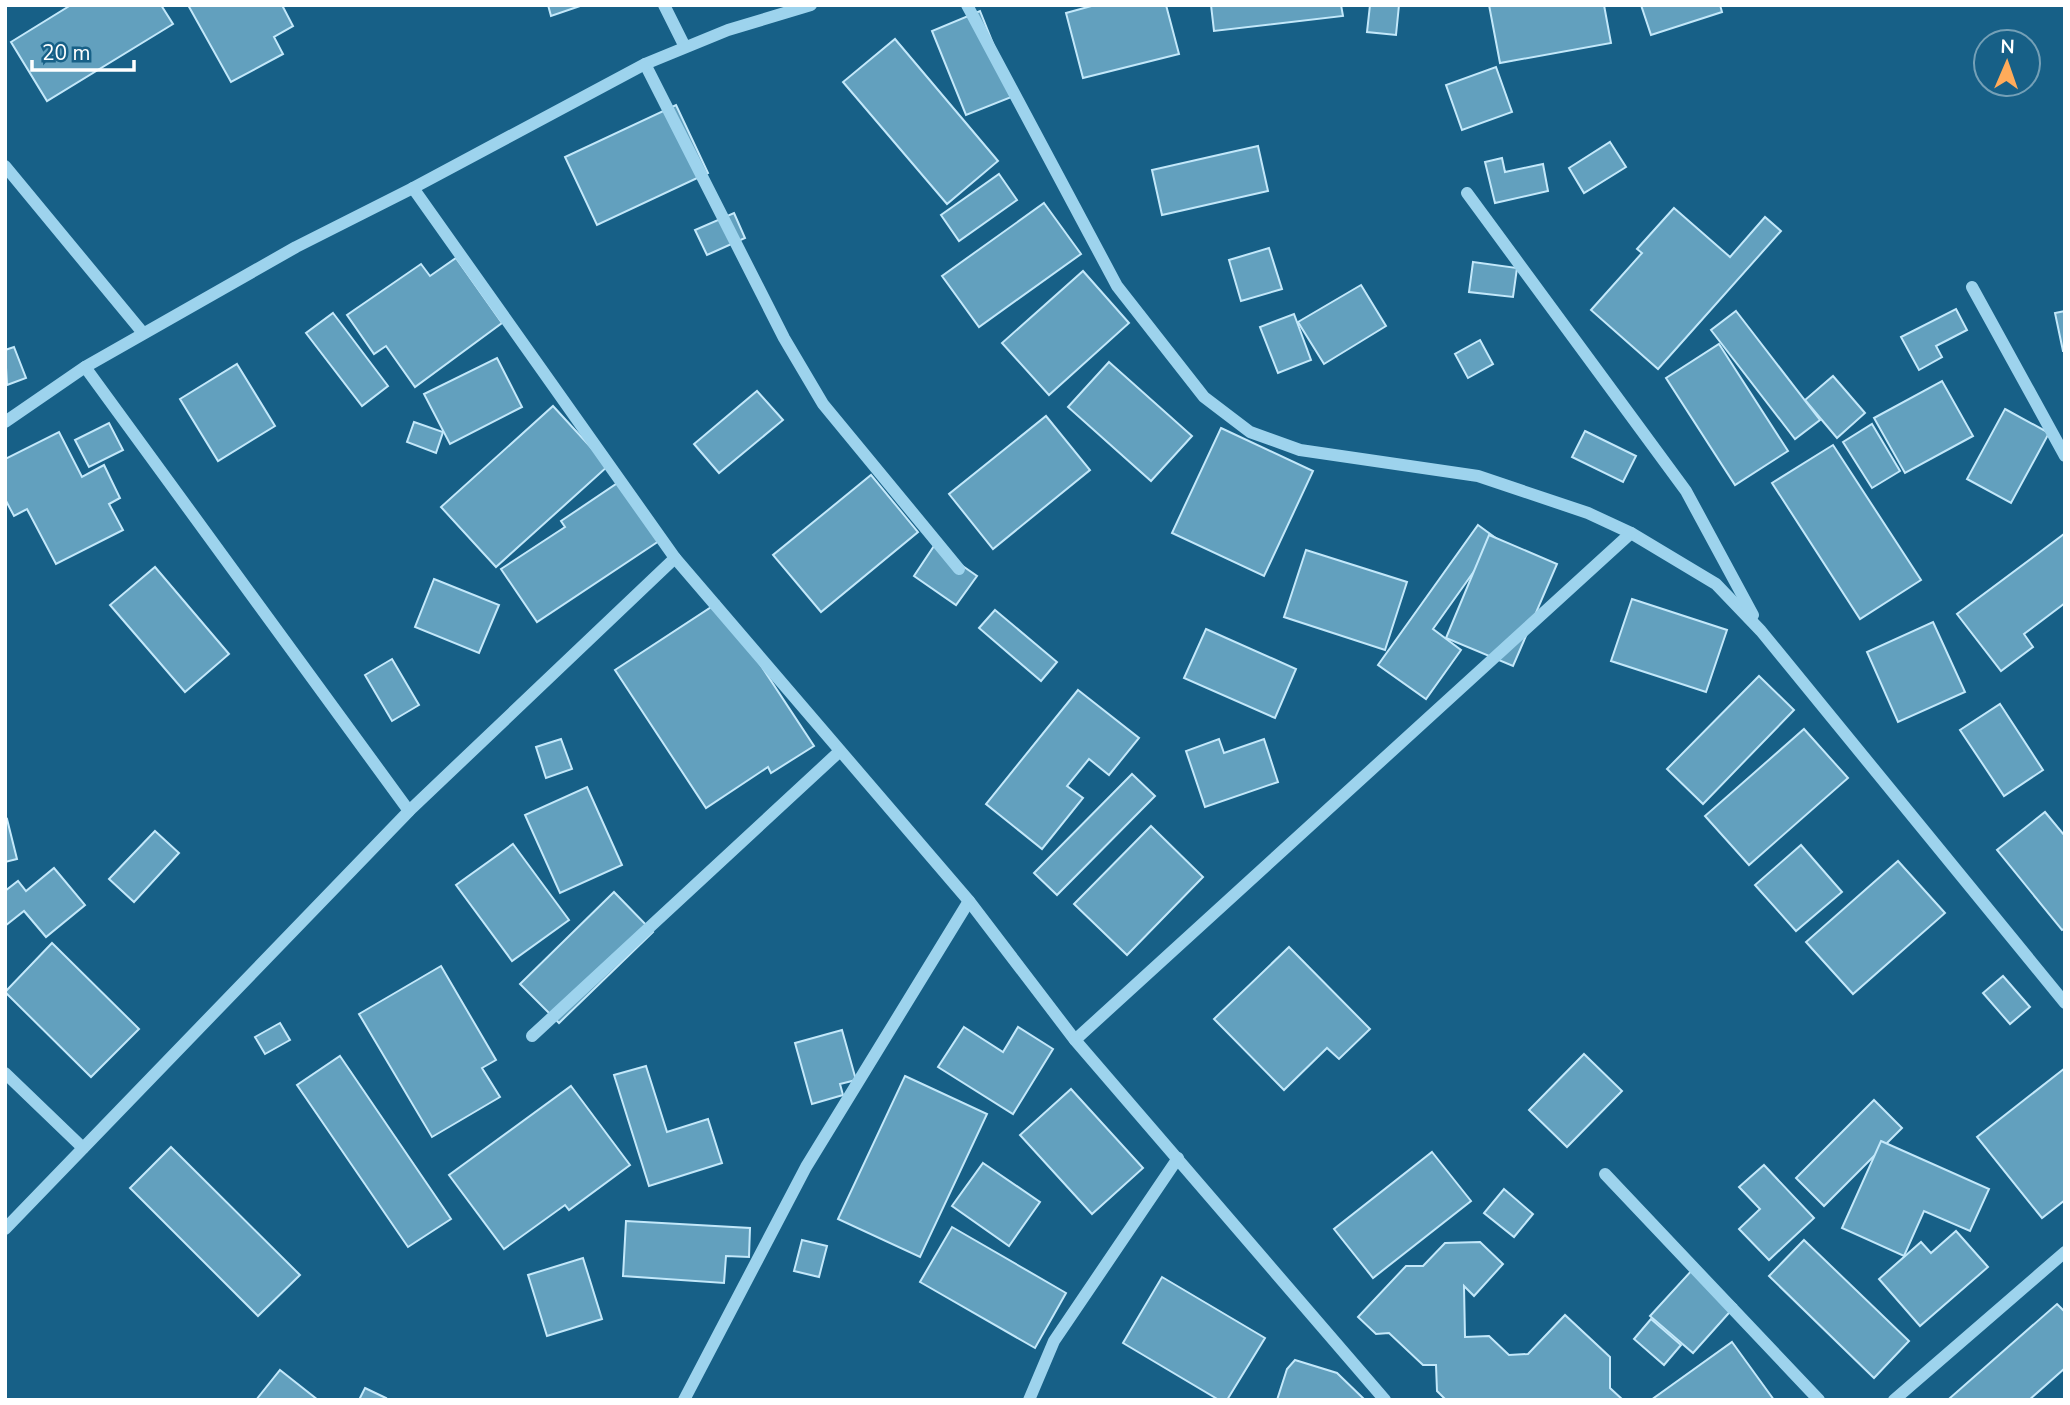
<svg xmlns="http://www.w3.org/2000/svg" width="2070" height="1405" font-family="'Nunito Sans',sans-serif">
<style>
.building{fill:#62a0be;stroke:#c3e8fa;stroke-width:2}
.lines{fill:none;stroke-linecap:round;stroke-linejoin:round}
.minor{stroke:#9dd3ed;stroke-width:12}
</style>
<rect width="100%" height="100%" fill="#176087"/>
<!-- building -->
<g class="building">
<path d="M71,5h90l12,19 -126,77 -36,-59z"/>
<path d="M188,5h94l11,21 -19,11 9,17 -52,28z"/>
<path d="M548,5h35l-32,11z"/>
<path d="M1095,5h71l13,49 -96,24 -17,-65z"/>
<path d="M1211,5h130l2,11 -129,15z"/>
<path d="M1370,5h29l-3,30 -29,-3z"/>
<path d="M1489,5h115l7,38 -111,20z"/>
<path d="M1641,5h79l2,7 -71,23z"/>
<path d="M980,11l34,85 -48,19 -34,-84z"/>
<path d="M895,39l103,122 -51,43 -104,-122z"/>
<path d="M1496,67l16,45 -50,18 -16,-45z"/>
<path d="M676,105l32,68 -111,52 -32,-68z"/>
<path d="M1610,142l16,25 -42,26 -15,-25z"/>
<path d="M1258,146l10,45 -106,24 -10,-45z"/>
<path d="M1502,158l3,14 38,-8 5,27 -53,12 -10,-41z"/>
<path d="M999,174l18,26 -58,41 -18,-26z"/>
<path d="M1044,203l37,51 -102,73 -37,-51z"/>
<path d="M1674,208l56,49 35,-40 16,14 -123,138 -67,-59 51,-57 -5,-4z"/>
<path d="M734,213l11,25 -38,17 -12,-25z"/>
<path d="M1269,248l13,41 -41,12 -12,-41z"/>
<path d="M456,258l46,65 -87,64 -29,-41 -12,8 -27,-39 74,-51 9,12z"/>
<path d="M1473,262l44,6 -4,29 -44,-5z"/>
<path d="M1083,271l46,52 -80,72 -47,-52z"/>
<path d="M1361,285l25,41 -62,38 -26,-42z"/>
<path d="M1956,309l11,21 -31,16 6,11 -23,13 -18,-33z"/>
<path d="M1736,311l84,109 -25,19 -84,-109z"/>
<path d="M2065,311v40h-2l-8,-38z"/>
<path d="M333,313l55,73 -26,20 -56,-73z"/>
<path d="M1294,314l17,46 -33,13 -18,-46z"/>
<path d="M1480,340l13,24 -25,14 -13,-24z"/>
<path d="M1719,344l69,107 -53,34 -69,-107z"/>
<path d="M14,347l12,31 -19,7 -2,-35z"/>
<path d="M497,358l25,49 -72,37 -26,-50z"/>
<path d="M1109,362l83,74 -41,45 -83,-74z"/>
<path d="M237,364l38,62 -57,35 -38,-62z"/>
<path d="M1833,376l32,37 -28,25 -32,-38z"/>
<path d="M1942,381l31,55 -68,37 -31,-55z"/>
<path d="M757,391l26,29 -64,53 -25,-29z"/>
<path d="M553,406l55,60 -112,101 -55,-60z"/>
<path d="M2005,409l44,24 -38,70 -44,-24z"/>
<path d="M1046,416l44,54 -97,79 -44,-55z"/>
<path d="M414,422l29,10 -7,21 -29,-11z"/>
<path d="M109,423l14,27 -34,17 -14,-27z"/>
<path d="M1872,424l28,47 -28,17 -29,-46z"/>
<path d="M1221,428l92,43 -49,105 -92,-43z"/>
<path d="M1585,431l51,25 -13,26 -51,-25z"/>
<path d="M59,432l23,45 22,-12 16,33 -11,6 14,26 -67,34 -29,-55 -13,7 -9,-17v-40z"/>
<path d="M1833,445l88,135 -61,39 -88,-136z"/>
<path d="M871,475l47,57 -97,80 -48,-57z"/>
<path d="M622,480l40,59 -125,83 -36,-53 64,-42 -4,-6z"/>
<path d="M1478,525l19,14 -64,90 28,21 -35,49 -48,-34z"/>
<path d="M2064,534l1,69 -41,31 9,13 -32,24 -44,-57z"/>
<path d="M1489,535l68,29 -44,102 -67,-28z"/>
<path d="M934,546l43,30 -21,29 -42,-29z"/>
<path d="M1306,550l101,32 -22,68 -101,-33z"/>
<path d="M155,567l74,87 -44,38 -75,-87z"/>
<path d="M434,579l65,26 -20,48 -64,-26z"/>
<path d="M1632,599l95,31 -21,62 -95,-31z"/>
<path d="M719,602l95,144 -43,27 -3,-6 -62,41 -91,-138z"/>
<path d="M995,610l62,52 -16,19 -62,-53z"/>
<path d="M1933,622l32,70 -67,30 -31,-70z"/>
<path d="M1206,629l90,40 -21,49 -91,-40z"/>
<path d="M392,659l27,46 -27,16 -27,-46z"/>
<path d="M1759,676l35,34 -91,94 -36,-35z"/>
<path d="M1078,690l61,48 -30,37 -20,-16 -22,27 16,12 -41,51 -56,-45z"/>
<path d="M2000,704l43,66 -39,26 -44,-66z"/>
<path d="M1804,729l44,49 -99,87 -44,-49z"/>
<path d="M561,739l11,30 -26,9 -10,-31z"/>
<path d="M1219,739l5,14 40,-14 14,43 -73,25 -19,-56z"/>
<path d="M1132,774l23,22 -98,99 -23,-22z"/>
<path d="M587,787l35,78 -62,28 -35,-78z"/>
<path d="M2045,812l20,24v92l-3,2 -65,-80z"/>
<path d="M7,819l10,40 -12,3v-42z"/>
<path d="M1151,826l52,51 -76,78 -53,-51z"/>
<path d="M155,831l24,22 -45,49 -25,-23z"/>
<path d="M513,844l56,76 -57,41 -56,-76z"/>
<path d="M1801,845l41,47 -46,39 -41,-46z"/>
<path d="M1898,861l47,52 -92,81 -47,-52z"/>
<path d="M54,868l31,37 -39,32 -22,-26 -19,15v-35l13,-10 8,10z"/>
<path d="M614,892l39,40 -94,91 -39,-39z"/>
<path d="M52,943l87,86 -48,48 -86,-85z"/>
<path d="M1289,947l81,82 -31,30 -12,-11 -43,42 -70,-71z"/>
<path d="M441,966l55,94 -14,8 18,29 -68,40 -73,-123z"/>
<path d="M2003,976l27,31 -20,17 -27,-31z"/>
<path d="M280,1023l10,17 -25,14 -10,-17z"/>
<path d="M964,1027l39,25 15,-25 35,22 -40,65 -75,-47z"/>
<path d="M842,1030l14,50 -16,4 3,11 -31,9 -17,-61z"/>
<path d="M1584,1054l38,37 -55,56 -38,-37z"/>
<path d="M340,1056l111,163 -43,28 -111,-162z"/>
<path d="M646,1066l21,66 41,-13 14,44 -73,23 -35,-111z"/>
<path d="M2065,1068v132l-23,18 -65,-81z"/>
<path d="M905,1076l82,38 -67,143 -82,-38z"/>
<path d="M571,1086l59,79 -61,45 -4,-5 -61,44 -55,-74z"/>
<path d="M1071,1089l72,79 -51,46 -72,-79z"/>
<path d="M1874,1100l28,28 -78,78 -28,-28z"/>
<path d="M1881,1141l108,48 -19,42 -46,-20 -20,45 -62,-28z"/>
<path d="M171,1147l129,128 -42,41 -128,-128z"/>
<path d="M1432,1152l39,49 -98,77 -39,-49z"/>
<path d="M983,1163l57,39 -31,44 -57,-40z"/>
<path d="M1764,1165l50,53 -45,42 -30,-31 21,-20 -21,-22z"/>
<path d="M1504,1189l29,25 -19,23 -30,-24z"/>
<path d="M626,1221l124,7 -1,29 -23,-1 -2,27 -101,-7z"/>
<path d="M952,1227l114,66 -31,55 -115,-66z"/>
<path d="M1956,1231l32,36 -68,59 -41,-47 42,-37 10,11z"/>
<path d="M802,1240l25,6 -8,31 -25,-6z"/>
<path d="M1804,1240l105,101 -35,37 -105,-102z"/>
<path d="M1480,1242l23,22 -29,32 -10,-10 1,51 24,-1 20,19 19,-1 37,-39 45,42v31l13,12h-177l-9,-9 -1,-26h-13l-34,-32 -13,1 -18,-17 48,-51h17l22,-23z"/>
<path d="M583,1258l19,61 -55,17 -19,-61z"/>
<path d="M1694,1268l42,37 -43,48 -43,-37z"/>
<path d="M1162,1277l103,61 -38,62h-8l-96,-57z"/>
<path d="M2057,1304l8,8v56l-36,32h-77l-2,-2z"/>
<path d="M1651,1319l30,26 -17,20 -30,-26z"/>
<path d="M1732,1342l42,58h-123z"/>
<path d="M1295,1360l42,13 28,27h-88l10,-31z"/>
<path d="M280,1370l38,30h-62z"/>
<path d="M365,1388l21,10 -1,2h-26z"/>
</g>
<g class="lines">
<!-- minor -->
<g class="minor">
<path d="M664,5l21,42"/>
<path d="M967,5l150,281 87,111 46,35 50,18 178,26 110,37 43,20 85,51 45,47 304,372"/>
<path d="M645,64l139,274 39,66 136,165"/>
<path d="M5,166l138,167"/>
<path d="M413,188l262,370 294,343 106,139 310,360"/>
<path d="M1467,193l219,298 67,124"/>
<path d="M1972,287l93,169"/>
<path d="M85,367l324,444"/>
<path d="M5,422l80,-55 211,-120 117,-59 232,-124 83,-34 83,-25"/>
<path d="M532,1036l308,-285"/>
<path d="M1075,1040l556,-507"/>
<path d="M5,1073l78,75"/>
<path d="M1605,1174l214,226"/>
<path d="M5,1229l404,-418 266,-253"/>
<path d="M684,1400l122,-233 163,-266"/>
<path d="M1029,1400l25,-59 124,-183"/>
<path d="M1894,1400l171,-148"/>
</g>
</g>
<!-- border -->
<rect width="2070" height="1405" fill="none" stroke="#ffffff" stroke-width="14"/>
<!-- north arrow -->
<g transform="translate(2007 63) rotate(2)"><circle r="33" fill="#176087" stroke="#74a0b7" stroke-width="2"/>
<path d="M0-5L12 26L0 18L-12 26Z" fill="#ffab5a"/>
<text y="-10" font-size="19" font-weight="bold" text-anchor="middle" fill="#ffffff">N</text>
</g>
<!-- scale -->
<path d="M32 60v10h102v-10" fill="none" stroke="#ffffff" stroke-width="3.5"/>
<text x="42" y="60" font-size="21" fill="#ffffff" stroke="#176087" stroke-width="5" paint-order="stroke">20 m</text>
</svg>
